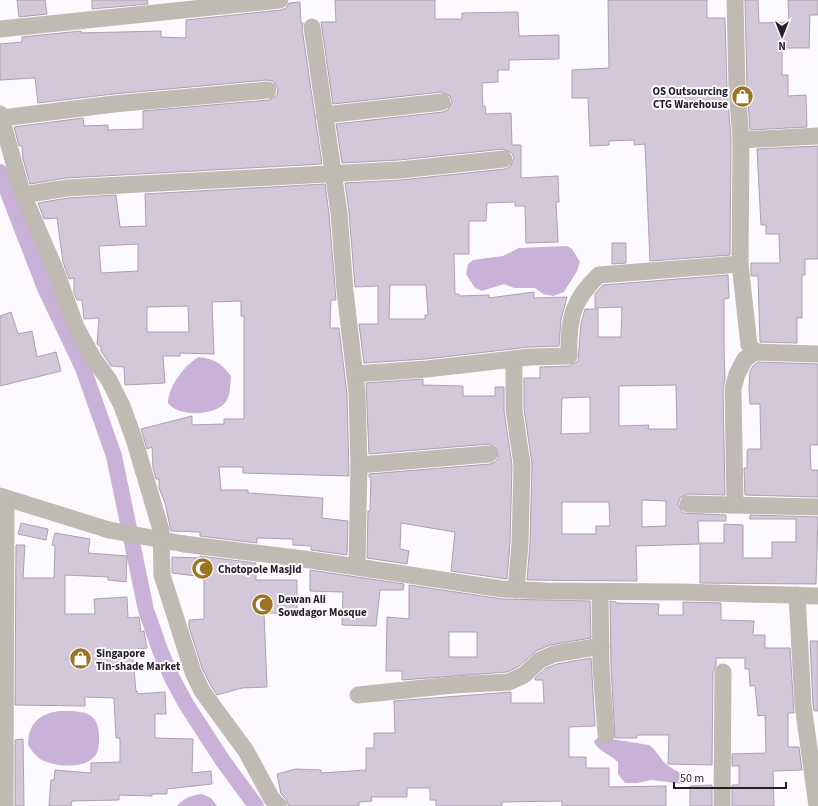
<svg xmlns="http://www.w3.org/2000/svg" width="818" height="806" font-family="'Source Sans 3',sans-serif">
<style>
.water{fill:#cab1d7}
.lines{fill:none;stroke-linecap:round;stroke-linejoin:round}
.canal{stroke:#cab1d7;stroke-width:16}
.building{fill:#d3c8d9;stroke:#aba0b1;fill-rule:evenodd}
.minor{stroke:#bfbbb3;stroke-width:17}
.minor-bridge{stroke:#bfbbb3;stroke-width:17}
.labels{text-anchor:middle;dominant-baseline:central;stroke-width:4;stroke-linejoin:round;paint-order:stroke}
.poi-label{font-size:11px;font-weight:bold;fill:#231f25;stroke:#fcfafe;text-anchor:start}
</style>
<rect width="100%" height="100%" fill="#fcfafe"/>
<!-- water -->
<g class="water">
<path d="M567,246l5,3 8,13 -3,9 -13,21 -11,4 -10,-2 -8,-6h-21l-10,-4 -22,7 -7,-3 -9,-14 2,-10 5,-4 30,-4 16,-8z"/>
<path d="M199,357c16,2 22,6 32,19 -1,9 0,20 -6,27 -11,13 -47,14 -57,0 0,-16 17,-39 31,-46z"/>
<path d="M59,711c22,0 41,-1 40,27 0,5 0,13 -4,18 -12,14 -41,11 -55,3 -5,-4 -9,-9 -12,-14 0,-21 11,-31 31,-34z"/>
<path d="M599,737l50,8c7,5 10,12 16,18 6,6 13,7 19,14l-2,7 -30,-4 -15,3h-12l-7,-9v-12c-7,-7 -22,-12 -24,-21z"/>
<path d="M202,794l9,4 6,8h-40c7,-8 14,-11 25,-12z"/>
</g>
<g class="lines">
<!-- canal -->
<path class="canal" d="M0,172l45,116 38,80 31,88 32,154 14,40 12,28 14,26 37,57 33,45"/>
</g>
<!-- building -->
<g class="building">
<path d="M17,0h28l2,14 -28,3z"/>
<path d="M92,0h55l1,4 -56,5z"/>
<path d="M335,0h100v19h27v-6l56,-1 1,24 40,-1v24l-50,1v10h-11v12l-16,1 1,24 2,-1 1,8 25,-1 1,32h9v33l37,-2 1,26h-3l2,40 -32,1 -1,-37h-10v-4l-28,1 -1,18h-17v33h-15l1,40h4v2l30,-1v3l45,-6v6l33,-1 -6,23 -2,26 -30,1 -103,12 -62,4 -5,-39h19v-38l-23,1 -6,-75 -4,-29 56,-3 104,-11 5,-2 4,-9 -2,-5 -9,-4 -104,11 -57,3 -6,-39 107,-12 5,-2 4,-9 -2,-5 -9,-4 -108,12 -12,-82h15zM390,285h36l2,30h-3v4h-36z"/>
<path d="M608,0h99v18h18l2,69 4,53 -1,115 -80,6 -5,-117 -11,1v-5l-25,1v4l-19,1 -2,-48h-16v-28l37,-2z"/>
<path d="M745,0h13l1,23 30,-1 -1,-22h30v15h-8l-1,33h-27v27h6v21l18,-1 1,32 -57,3 -3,-43z"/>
<path d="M300,2l1,21h2l-1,5 20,136 -256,14 -36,6 -7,-25 -1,-13h-3l-5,-19 69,-9 1,8 24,-1v5l35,-1v-18l126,-11 8,-5 1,-6 -5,-8 -6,-1 -154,14 -75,9 -3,-25 -35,2v-36l22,-2v-5l59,-6v2l80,-2v6l25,1v-18l95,-10 5,-2 3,-5z"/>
<path d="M818,146v113h-13v16h-3v43h-5v25l-37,-1 -2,-66h-7v-13h29l-1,-29h-13v-9h-5l-4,-76z"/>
<path d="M325,184l4,30 7,86h-5l-1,28h9l8,66 2,82 -106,-3v-6h-24l2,23h27v3l75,5 -1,20 26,3 -1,34 -36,-5v-4l-18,-1v-6l-36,-1v5l-57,-7v-4l-29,-1 -6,-28 -6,-15v-9h-3l-3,-11 -1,-21 -5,2 -6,-20 51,-13v9l32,-1v-5h20v-103h-3v-15l-29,1 2,52 -34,-1v3h-17l2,27 -40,2 -1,-18 -13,-1 -10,-15v-4l-4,-3 2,-26 -15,1 -2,-19h-5l-3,-7v-15l-5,1 -6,-17 -6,-44 -13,1 -6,-16 30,-5 48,-3 4,32 26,-1 -1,-32zM138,244v27l-37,2 -2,-27zM188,306l1,26h-42v-25z"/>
<path d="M612,243h14v20l-14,1z"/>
<path d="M728,275l1,23 -5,1v48l1,32 -2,10 2,106 -37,-1 -8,4 -2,6 5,9 43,2v6h-28l1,23 -63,2 1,35 -110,-1 3,-36 2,-80 -8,-55v-31h16v-11l29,-1 9,-5 3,-38 4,-14h13v28h23l1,-30 -27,1v-14l8,-9zM676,385l1,44h-29l1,-4 -30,1v-40zM590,397v36l-29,1 1,-36zM642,500l24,1v25l-24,1zM562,502h47l1,24h-14v8h-34z"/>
<path d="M11,312l7,22 14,-3 5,26 19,-5 5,19 -61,15v-70z"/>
<path d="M758,362l60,2v81h-8l1,25h7v27l-73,-2 -1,-27h3v-16l1,-3h13l-1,-45h-10l-1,-17 1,-16 3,-5z"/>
<path d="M423,379v6l40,1v10h32v-9h9v24l8,54 -2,78 -3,36 -56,-8 4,-39 -54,-9 -1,26 9,2 -2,13 -40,-6 1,-47h2l1,-34h-2v-3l121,-10 5,-2 3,-4 -1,-9 -8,-5 -120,10 -3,-71z"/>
<path d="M750,515l68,2 -2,67 -116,-1v-40h24v-19l19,1v33h29v-16h24v-23h-46z"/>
<path d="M21,523l27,6 -2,11 -28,-6z"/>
<path d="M55,533l35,6 -2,14 39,3 -1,26 -18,-2v-3l-43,-2v39h30l-1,-15 33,-2 1,21 11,-1 2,15 3,-1 3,17 -15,2 4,41h1l1,3 27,-2 1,22h-11v24l38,1 -1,34 19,-2 1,13 -45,5v5h-15v2l-33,-1v5l-47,1 -1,5h-22l2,-26h3l1,-10 36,3v-10l29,-1v-24h-4l-2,-40 -29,-1v9l-70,-1 1,-160h9l-2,33h31l1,-32 -3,-1z"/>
<path d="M200,556l56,7v17h41v33h-33l3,74 -25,1 -25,7 -6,-9 -9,-18 -13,-41v-7l15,-1v-42l-32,-4v-16l28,1z"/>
<path d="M310,570l94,14 -1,6h-23l-4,36 -34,-1 1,-33 -33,-1z"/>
<path d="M409,585l93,14 88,2 1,37 -41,7 -14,6 -18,16 -11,5 -105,8v-9h-16l1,-54 22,2zM449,632h28v25h-28z"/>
<path d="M610,601l6,1v1l43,1 -1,11h25v-13l38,1v17l33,1 -1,14h12v13h25l4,65h-6v34h11l3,23 -29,1 1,35h-42v-21h7v-19h-7v-12l34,-1 -1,-38 -7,1 -3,-31 -5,1 -1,-17h-4v-11h-29v7l-3,7 -1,93 -44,-1 1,-29h-32v3h-22l-4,-72z"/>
<path d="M810,641h8v70h-4l-1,-7z"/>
<path d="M591,658l4,68 -26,1v30h17v11h23v19l57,-1v20h-104v-5l-60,1v4h-66v-6h-6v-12h-23v9h-36l1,4 -13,1v4h-70l-3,-7 -5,-5 -4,-20 19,-5 25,1v3l45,-3v-22h8v-15h21l-1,-32 117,-9v11h33l-1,-23h-8v-2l11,-10 11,-4z"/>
<path d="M23,739l1,67h-9v-66z"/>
<path d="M712,785v21h-22v-20z"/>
</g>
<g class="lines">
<!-- minor -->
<g class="minor">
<path d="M735,0l2,87 4,53 -1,124 9,81 6,7"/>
<path d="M312,27l27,186 6,78 12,102 2,72 -2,101"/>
<path d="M0,29l280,-29"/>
<path d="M0,114l23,81 32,74 21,58 17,31 16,22 13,26 12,33 27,91 1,45 31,97 9,19 44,60 26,48 7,7"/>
<path d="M324,115l118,-13"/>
<path d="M2,118l112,-14 154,-14"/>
<path d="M741,140l77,-4"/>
<path d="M23,195l44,-7 333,-18 104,-11"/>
<path d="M514,359v51l8,54 -2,80 -4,46"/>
<path d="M355,374l72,-5 103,-12 39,-1c-1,-36 3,-56 30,-81l141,-11"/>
<path d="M359,465l130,-11"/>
<path d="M0,496l109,34"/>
<path d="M688,504l130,3"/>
<path d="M735,504l-2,-115 4,-15 8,-15 10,-7 63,2"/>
<path d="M184,544l120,15 198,30 44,2 135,1 137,4"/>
<path d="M600,592l1,74 5,69"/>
<path d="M797,595l6,110 14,101"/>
<path d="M358,695l95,-10 56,-3 15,-7 16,-15 14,-6 47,-8"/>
<path d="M5,806l1,-307"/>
<path d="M722,806l1,-134"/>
</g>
<!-- minor-bridge -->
<path class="minor-bridge" d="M109,530l75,14"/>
</g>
<!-- icons -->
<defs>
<symbol id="shop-disc" viewBox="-11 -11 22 22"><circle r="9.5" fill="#9c7421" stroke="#fcfafe"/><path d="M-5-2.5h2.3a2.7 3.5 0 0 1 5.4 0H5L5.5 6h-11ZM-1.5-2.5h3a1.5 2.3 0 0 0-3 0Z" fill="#fff"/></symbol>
<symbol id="mosque-disc" viewBox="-11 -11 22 22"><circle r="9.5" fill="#9c7421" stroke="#fcfafe"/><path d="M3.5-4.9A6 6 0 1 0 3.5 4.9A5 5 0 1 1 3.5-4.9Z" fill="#fff"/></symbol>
</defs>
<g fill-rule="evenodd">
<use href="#shop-disc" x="730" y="84" width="25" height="25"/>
<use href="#mosque-disc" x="190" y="556" width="25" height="25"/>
<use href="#mosque-disc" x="250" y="592" width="25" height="25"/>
<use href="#shop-disc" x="68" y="646" width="25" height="25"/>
</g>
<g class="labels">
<!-- poi labels -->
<g class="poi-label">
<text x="728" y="91" text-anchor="end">OS Outsourcing<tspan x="728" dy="13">CTG Warehouse</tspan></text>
<text x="218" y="569">Chotopole Masjid</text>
<text x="278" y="599">Dewan Ali<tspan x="278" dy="13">Sowdagor Mosque</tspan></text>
<text x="96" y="653">Singapore<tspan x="96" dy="13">Tin-shade Market</tspan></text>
</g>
</g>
<!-- north arrow -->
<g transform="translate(782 36) rotate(180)" stroke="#fcfafe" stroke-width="3" paint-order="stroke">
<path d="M0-3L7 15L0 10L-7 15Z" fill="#231f25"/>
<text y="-6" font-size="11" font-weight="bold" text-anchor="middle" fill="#231f25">N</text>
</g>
<!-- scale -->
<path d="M674 782v6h112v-6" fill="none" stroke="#231f25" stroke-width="2"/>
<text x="680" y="782" font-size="12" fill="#231f25" stroke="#fcfafe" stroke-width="3" paint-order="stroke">50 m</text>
</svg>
